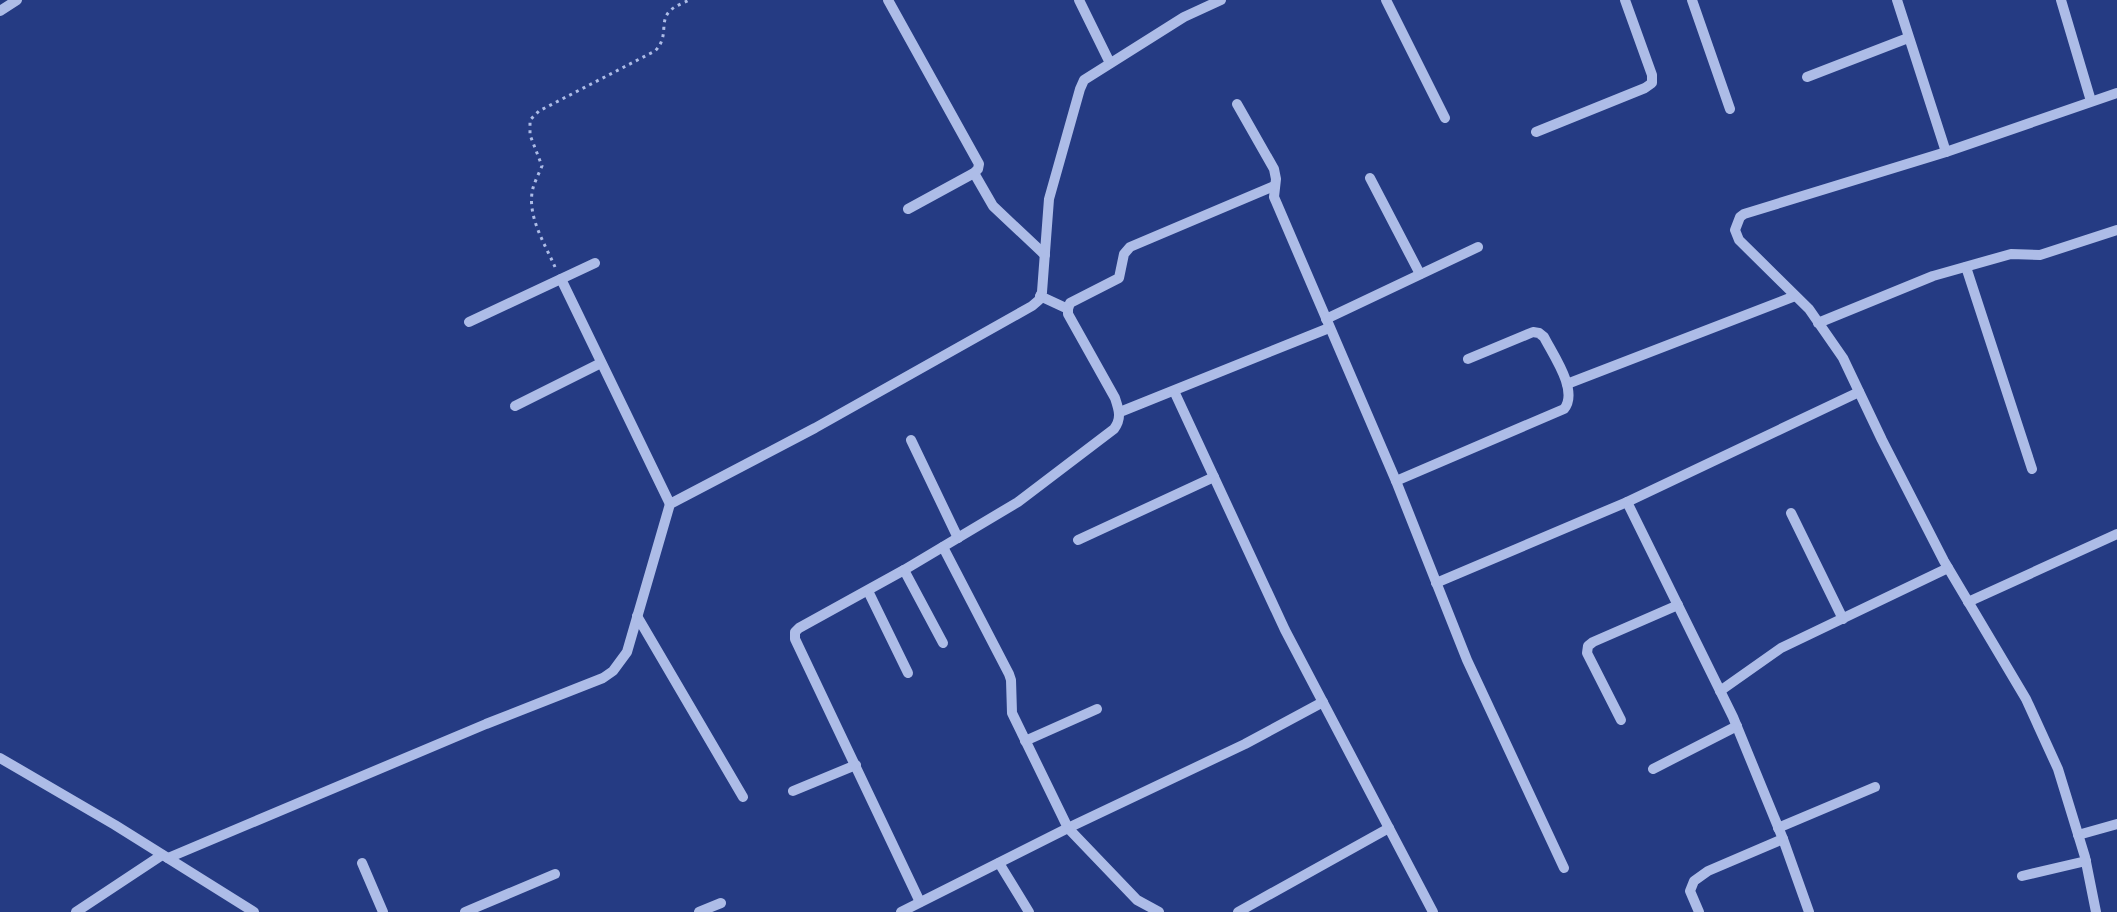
<svg xmlns="http://www.w3.org/2000/svg" width="2117" height="912" font-family="Overpass,sans-serif">
<style>
.lines{fill:none;stroke-linecap:round;stroke-linejoin:round}
.path{stroke:#adbce7;stroke-width:3;stroke-dasharray:3 4.5;stroke-linecap:butt}
.minor{stroke:#adbce7;stroke-width:10}
</style>
<rect width="100%" height="100%" fill="#253b83"/>
<g class="lines">
<!-- path -->
<path class="path" d="M555,267c-10,-23 -29,-52 -22,-79 2,-7 6,-15 9,-22l-12,-31v-15l9,-9 116,-60c15,-15 3,-30 16,-41 5,-5 13,-7 18,-10"/>
<!-- minor -->
<g class="minor">
<path d="M888,0l91,164 -1,5 -4,4 -66,36"/>
<path d="M1079,0l31,63"/>
<path d="M1386,0l59,118"/>
<path d="M1692,0l38,109"/>
<path d="M1897,0l49,152"/>
<path d="M2061,0l30,101"/>
<path d="M0,11l17,-11"/>
<path d="M1807,77l101,-39"/>
<path d="M1237,104l37,65 2,10 -2,18 122,284 71,179 97,208"/>
<path d="M1536,132l109,-44 7,-5v-8l-27,-75"/>
<path d="M974,173l19,33 52,49"/>
<path d="M1370,178l50,96"/>
<path d="M1966,267l66,202"/>
<path d="M561,279l109,225"/>
<path d="M1040,296l28,13"/>
<path d="M1326,319l152,-72"/>
<path d="M469,322l126,-59"/>
<path d="M1818,323l115,-47 78,-22 29,1 77,-25"/>
<path d="M1567,384l228,-88"/>
<path d="M1174,391l111,239 148,282"/>
<path d="M515,406l86,-43"/>
<path d="M1120,412l209,-84"/>
<path d="M911,440l47,98"/>
<path d="M1396,481l168,-72c15,-18 -11,-54 -20,-72l-5,-4 -6,-1 -65,27"/>
<path d="M1627,502l106,215 50,122"/>
<path d="M1791,513l52,106"/>
<path d="M1078,540l136,-63"/>
<path d="M943,547l66,127 2,6 1,33 56,115 69,72 22,12"/>
<path d="M904,570l39,73"/>
<path d="M1436,583l191,-81 232,-110"/>
<path d="M868,591l40,82"/>
<path d="M1968,602l149,-68"/>
<path d="M637,616l106,181"/>
<path d="M1720,691l61,-43 167,-80"/>
<path d="M1621,720l-34,-67 1,-7 5,-4 85,-37"/>
<path d="M1025,741l72,-32"/>
<path d="M0,758l115,67 139,87"/>
<path d="M1653,769l84,-43"/>
<path d="M793,791l63,-26"/>
<path d="M1778,828l97,-41"/>
<path d="M2078,835l39,-11"/>
<path d="M168,858l318,-134 117,-46 10,-7 14,-19 43,-148 145,-76 217,-122 7,-6 3,-8 7,-93 31,-110 4,-9 100,-63 37,-17"/>
<path d="M362,863l21,49"/>
<path d="M999,863l30,49"/>
<path d="M2022,876l64,-15"/>
<path d="M920,902l-125,-263v-7l4,-4 105,-58 114,-68 96,-73c8,-11 5,-19 1,-31l-47,-84v-5l2,-6 49,-25 5,-24 6,-7 144,-61"/>
<path d="M76,912l86,-57"/>
<path d="M465,912l90,-38"/>
<path d="M699,912l22,-9"/>
<path d="M901,912l167,-84 177,-84 78,-42"/>
<path d="M1238,912l151,-84"/>
<path d="M1699,912l-9,-21 4,-10 14,-10 75,-32 26,73"/>
<path d="M2096,912l-11,-55 -27,-88 -32,-70 -82,-138 -62,-121 -39,-82 -34,-49 -70,-69 -4,-10 5,-13 4,-3 202,-62 171,-59"/>
</g>
</g>
</svg>
